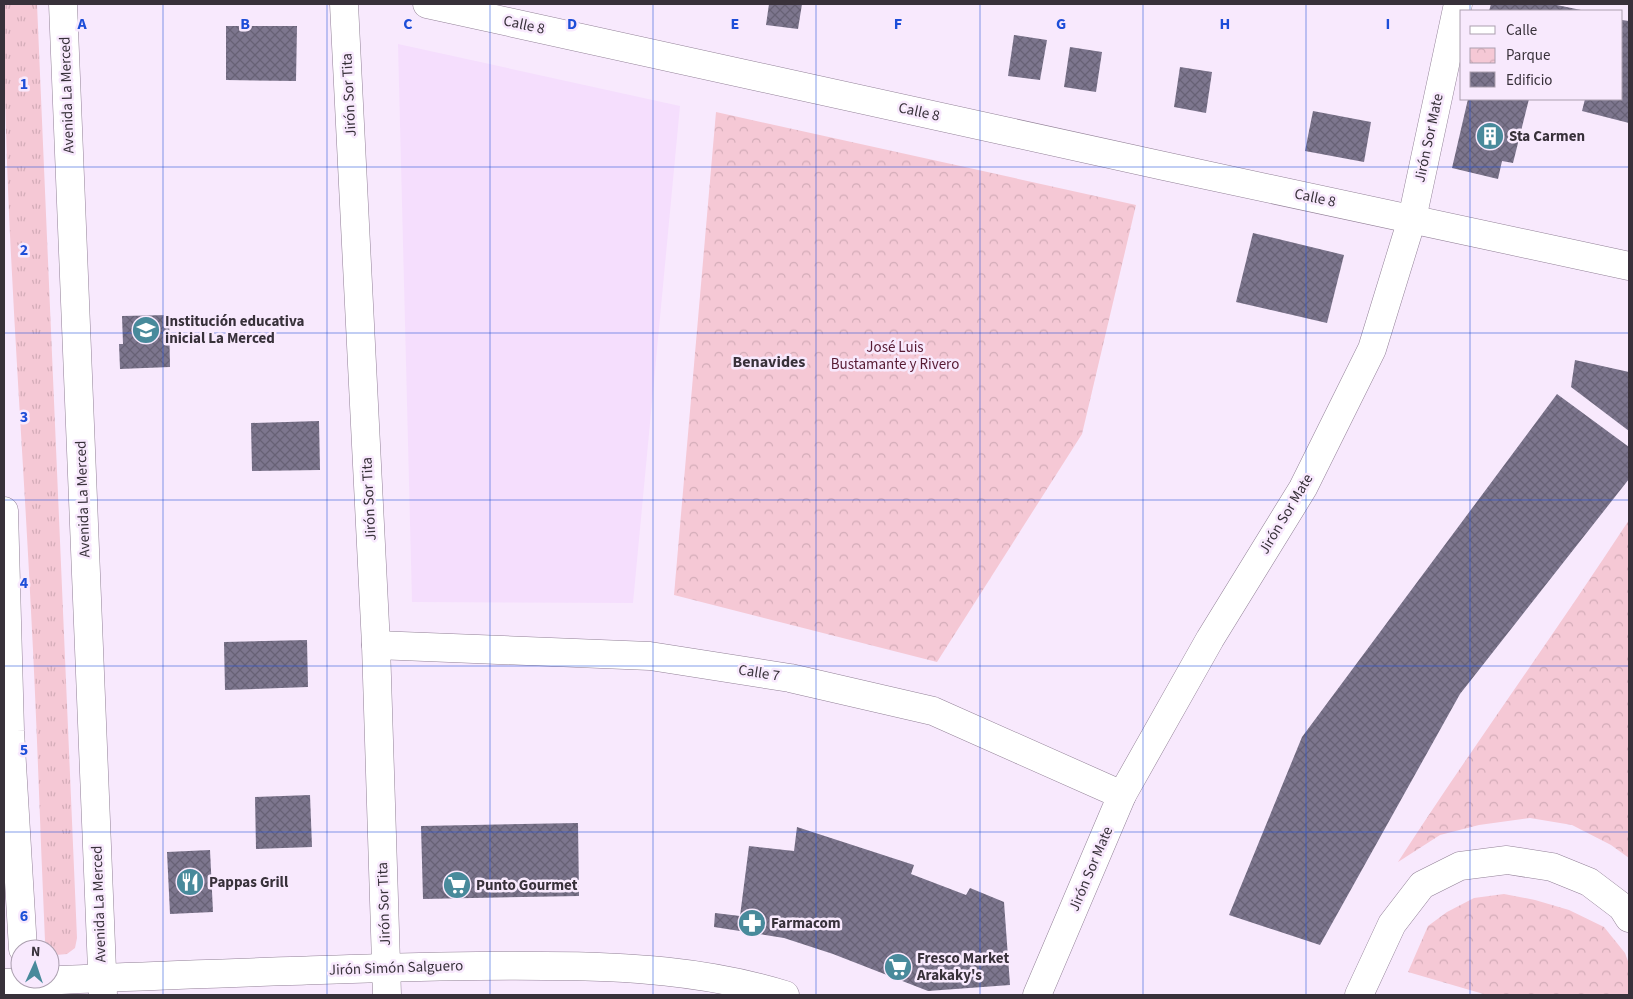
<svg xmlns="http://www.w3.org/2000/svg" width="1633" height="999" font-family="'Source Sans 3',sans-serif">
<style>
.built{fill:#f5defd}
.grass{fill:url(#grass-tufts)}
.park{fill:url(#park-crowns)}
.building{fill:url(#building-cross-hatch)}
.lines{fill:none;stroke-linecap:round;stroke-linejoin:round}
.minor-casing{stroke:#928197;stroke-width:29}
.major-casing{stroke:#928197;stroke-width:29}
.minor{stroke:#fff;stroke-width:28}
.major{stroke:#fff;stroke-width:28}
.grid{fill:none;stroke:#1d4ed8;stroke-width:1;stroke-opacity:0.55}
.labels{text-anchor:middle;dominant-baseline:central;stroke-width:5;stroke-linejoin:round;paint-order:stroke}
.street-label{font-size:15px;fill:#38313a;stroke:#f8e9fd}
.poi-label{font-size:15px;font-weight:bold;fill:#38313a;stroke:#f8e9fd;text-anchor:start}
.park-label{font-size:15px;fill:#571b33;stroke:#f8e9fd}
.neighbourhood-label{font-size:16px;font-weight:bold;fill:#38313a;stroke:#f8e9fd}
.grid-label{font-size:16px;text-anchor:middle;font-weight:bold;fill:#1d4ed8;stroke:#f8e9fd;stroke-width:5;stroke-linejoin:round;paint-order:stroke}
</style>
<defs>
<pattern id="grass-tufts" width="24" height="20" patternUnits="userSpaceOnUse" patternTransform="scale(1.25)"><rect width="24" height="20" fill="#f5c8d5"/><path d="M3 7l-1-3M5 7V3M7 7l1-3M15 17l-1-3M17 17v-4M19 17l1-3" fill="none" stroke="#d3acb8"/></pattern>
<pattern id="park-crowns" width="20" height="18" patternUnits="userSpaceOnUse" patternTransform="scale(1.25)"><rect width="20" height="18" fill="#f5c8d5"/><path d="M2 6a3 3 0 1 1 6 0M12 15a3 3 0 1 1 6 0" fill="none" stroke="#d3acb8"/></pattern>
<pattern id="building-cross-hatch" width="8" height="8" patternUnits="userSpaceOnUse" patternTransform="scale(1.25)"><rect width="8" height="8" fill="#7d768e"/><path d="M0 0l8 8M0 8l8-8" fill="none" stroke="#676175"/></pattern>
</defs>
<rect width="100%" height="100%" fill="#f8e9fd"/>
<!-- built -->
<path class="built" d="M398,44l282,62 -47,497 -221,-1z"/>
<!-- grass -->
<path class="grass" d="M4,4h33l40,934 -2,10 -8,6 -11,1 -7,-6 -4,-8c-5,-110 -8,-220 -14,-330 -10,-202 -27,-404 -27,-607z"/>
<!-- park -->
<g class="park">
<path d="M716,112l420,93 -54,229 -145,228 -263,-67z"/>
<path d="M1629,520v338l-18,-13 -39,-20 -42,-7 -51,7 -39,10 -42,27c75,-116 156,-227 231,-342z"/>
<path d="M1504,894l31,6 34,10 35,17 21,26 4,11v31h-142l-79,-23 20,-46 19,-14 27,-14z"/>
</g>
<!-- building -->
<g class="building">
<path d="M769,4h33l-4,25 -32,-4z"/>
<path d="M1491,4h61l29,6 -92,1z"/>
<path d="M1622,20l7,1v102l-47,-12 3,-12h37z"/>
<path d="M226,26h71l-1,55 -70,-1z"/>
<path d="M1014,35l33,5 -7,40 -32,-4z"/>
<path d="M1070,47l32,5 -6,40 -32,-5z"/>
<path d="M1180,67l32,5 -6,41 -32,-6z"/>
<path d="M1468,99h61l-16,64 -11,-2 -4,18 -46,-11z"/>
<path d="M1313,111l58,11 -7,40 -59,-11z"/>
<path d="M1253,233l91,22 -17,68 -91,-21z"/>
<path d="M169,315l1,52 -50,2 -1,-25h4l-1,-28z"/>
<path d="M1575,360l54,12v59l-58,-44z"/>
<path d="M1557,394l72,53v32l-169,215 -140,251 -91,-30 73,-178z"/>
<path d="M319,421l1,49 -68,1 -1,-48z"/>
<path d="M307,640l1,47 -83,3 -1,-48z"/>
<path d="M310,795l2,52 -56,2 -1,-52z"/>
<path d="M578,823l1,73 -156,3 -2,-73z"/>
<path d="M797,827l117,38 -3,9 55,21 4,-7 34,14 6,83 -82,6 -95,-37 -49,-16 -70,-11 1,-14 25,3 9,-70 45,5z"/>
<path d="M210,850l3,62 -43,2 -3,-62z"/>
</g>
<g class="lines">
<defs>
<g id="minor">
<path d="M344,4l32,641 11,350"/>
<path d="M427,4l737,162 465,100"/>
<path d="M376,645l274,11 140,22 143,33 189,84"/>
<path d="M4,983c115,-7 231,-10 346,-14 65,-2 129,-4 194,-3 81,0 163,5 241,29"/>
<path d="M1037,995l85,-200 88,-156 93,-151 69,-139 40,-130 46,-215"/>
<path d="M1359,995l33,-71 30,-39 38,-19 47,-6 45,7 37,15 33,25 7,11"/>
</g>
<g id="major">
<path d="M63,4l40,991"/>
<path d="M4,511l6,220 13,218"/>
<path d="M25,979l1,16"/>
</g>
</defs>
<!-- minor casing -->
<use href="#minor" class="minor-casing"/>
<!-- major casing -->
<use href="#major" class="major-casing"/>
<!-- minor -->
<use href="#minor" class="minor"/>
<!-- major -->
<use href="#major" class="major"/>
</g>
<!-- grid -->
<path class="grid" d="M163,4v991M327,4v991M490,4v991M653,4v991M816,4v991M980,4v991M1143,4v991M1306,4v991M1470,4v7M1470,99v896M4,167h1625M4,333h1625M4,500h1625M4,666h1625M4,832h1625"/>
<!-- icons -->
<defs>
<symbol id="building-disc" viewBox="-11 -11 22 22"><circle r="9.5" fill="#488a9b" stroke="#f8e9fd"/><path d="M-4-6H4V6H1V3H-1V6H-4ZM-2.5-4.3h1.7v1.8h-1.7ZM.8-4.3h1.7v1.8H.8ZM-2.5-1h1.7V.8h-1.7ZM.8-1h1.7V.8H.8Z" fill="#fff"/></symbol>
<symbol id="school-disc" viewBox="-11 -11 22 22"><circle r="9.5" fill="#488a9b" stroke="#f8e9fd"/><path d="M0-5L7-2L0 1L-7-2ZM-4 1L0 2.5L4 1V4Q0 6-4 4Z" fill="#fff"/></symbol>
<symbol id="restaurant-disc" viewBox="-11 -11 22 22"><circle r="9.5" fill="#488a9b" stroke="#f8e9fd"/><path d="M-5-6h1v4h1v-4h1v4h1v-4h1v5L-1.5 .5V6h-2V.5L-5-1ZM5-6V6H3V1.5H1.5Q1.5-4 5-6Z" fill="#fff"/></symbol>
<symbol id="supermarket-disc" viewBox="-11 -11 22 22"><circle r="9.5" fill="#488a9b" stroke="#f8e9fd"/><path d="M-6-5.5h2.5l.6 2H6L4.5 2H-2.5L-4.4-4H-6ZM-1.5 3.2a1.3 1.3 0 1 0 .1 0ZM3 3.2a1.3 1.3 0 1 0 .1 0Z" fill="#fff"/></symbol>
<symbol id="pharmacy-disc" viewBox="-11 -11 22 22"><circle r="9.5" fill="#488a9b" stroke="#f8e9fd"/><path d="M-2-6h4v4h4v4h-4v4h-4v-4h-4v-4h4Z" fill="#fff"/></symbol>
</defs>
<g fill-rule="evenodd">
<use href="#building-disc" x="1474" y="120" width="32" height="32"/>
<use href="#school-disc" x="130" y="314" width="32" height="32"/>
<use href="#restaurant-disc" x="174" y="866" width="32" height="32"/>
<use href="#supermarket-disc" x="441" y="869" width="32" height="32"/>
<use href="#pharmacy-disc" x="736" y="907" width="32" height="32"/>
<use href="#supermarket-disc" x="882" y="951" width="32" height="32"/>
</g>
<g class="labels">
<!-- street labels -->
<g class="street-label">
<text transform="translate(524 25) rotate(12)">Calle 8</text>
<text transform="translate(67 95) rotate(-92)">Avenida La Merced</text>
<text transform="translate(349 95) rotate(-93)">Jirón Sor Tita</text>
<text transform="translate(919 112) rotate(12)">Calle 8</text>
<text transform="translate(1429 138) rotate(-78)">Jirón Sor Mate</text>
<text transform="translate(1315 198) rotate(12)">Calle 8</text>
<text transform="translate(83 499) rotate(-92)">Avenida La Merced</text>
<text transform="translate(369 499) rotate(-93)">Jirón Sor Tita</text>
<text transform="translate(1286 514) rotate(-59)">Jirón Sor Mate</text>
<text transform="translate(759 673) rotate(9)">Calle 7</text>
<text transform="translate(1091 869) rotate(-67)">Jirón Sor Mate</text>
<text transform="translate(99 904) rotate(-92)">Avenida La Merced</text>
<text transform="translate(384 904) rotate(-92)">Jirón Sor Tita</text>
<text transform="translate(396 968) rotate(-2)">Jirón Simón Salguero</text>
</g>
<!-- poi labels -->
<g class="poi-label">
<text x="1509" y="136">Sta Carmen</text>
<text x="165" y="321">Institución educativa<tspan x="165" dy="17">inicial La Merced</tspan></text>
<text x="209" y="882">Pappas Grill</text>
<text x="476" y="885">Punto Gourmet</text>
<text x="771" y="923">Farmacom</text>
<text x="917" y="958">Fresco Market<tspan x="917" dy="17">Arakaky's</tspan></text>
</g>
<!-- park labels -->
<g class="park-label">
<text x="895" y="347">José Luis<tspan x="895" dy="17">Bustamante y Rivero</tspan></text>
</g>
<!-- neighbourhood labels -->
<g class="neighbourhood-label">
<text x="769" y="362">Benavides</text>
</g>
</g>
<g class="grid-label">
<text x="82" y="29">A</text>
<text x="245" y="29">B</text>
<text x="408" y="29">C</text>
<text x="572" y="29">D</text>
<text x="735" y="29">E</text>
<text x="898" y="29">F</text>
<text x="1061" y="29">G</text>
<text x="1225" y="29">H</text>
<text x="1388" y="29">I</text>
<text x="24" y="89">1</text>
<text x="24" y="255">2</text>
<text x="24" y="422">3</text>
<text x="24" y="588">4</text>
<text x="24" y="755">5</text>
<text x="24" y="921">6</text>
</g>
<!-- border -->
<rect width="1633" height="999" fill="none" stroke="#38313a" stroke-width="10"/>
<!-- legend -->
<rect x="1460" y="10" width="162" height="90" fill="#f8e9fd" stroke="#ab9faf"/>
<rect x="1470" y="26" width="25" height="8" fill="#ffffff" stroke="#ab9faf"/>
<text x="1506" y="35" font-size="15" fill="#38313a">Calle</text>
<rect x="1470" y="48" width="25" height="15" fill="url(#park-crowns)" stroke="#ab9faf"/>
<text x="1506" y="60" font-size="15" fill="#38313a">Parque</text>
<rect x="1470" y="72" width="25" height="15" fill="url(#building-cross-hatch)" stroke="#ab9faf"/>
<text x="1506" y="85" font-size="15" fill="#38313a">Edificio</text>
<!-- north arrow -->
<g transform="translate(35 964) rotate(3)"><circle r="24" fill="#f8e9fd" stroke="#ab9faf"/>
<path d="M0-4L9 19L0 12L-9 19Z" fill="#488a9b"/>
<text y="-8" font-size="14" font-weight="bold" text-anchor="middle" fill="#38313a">N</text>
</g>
</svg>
